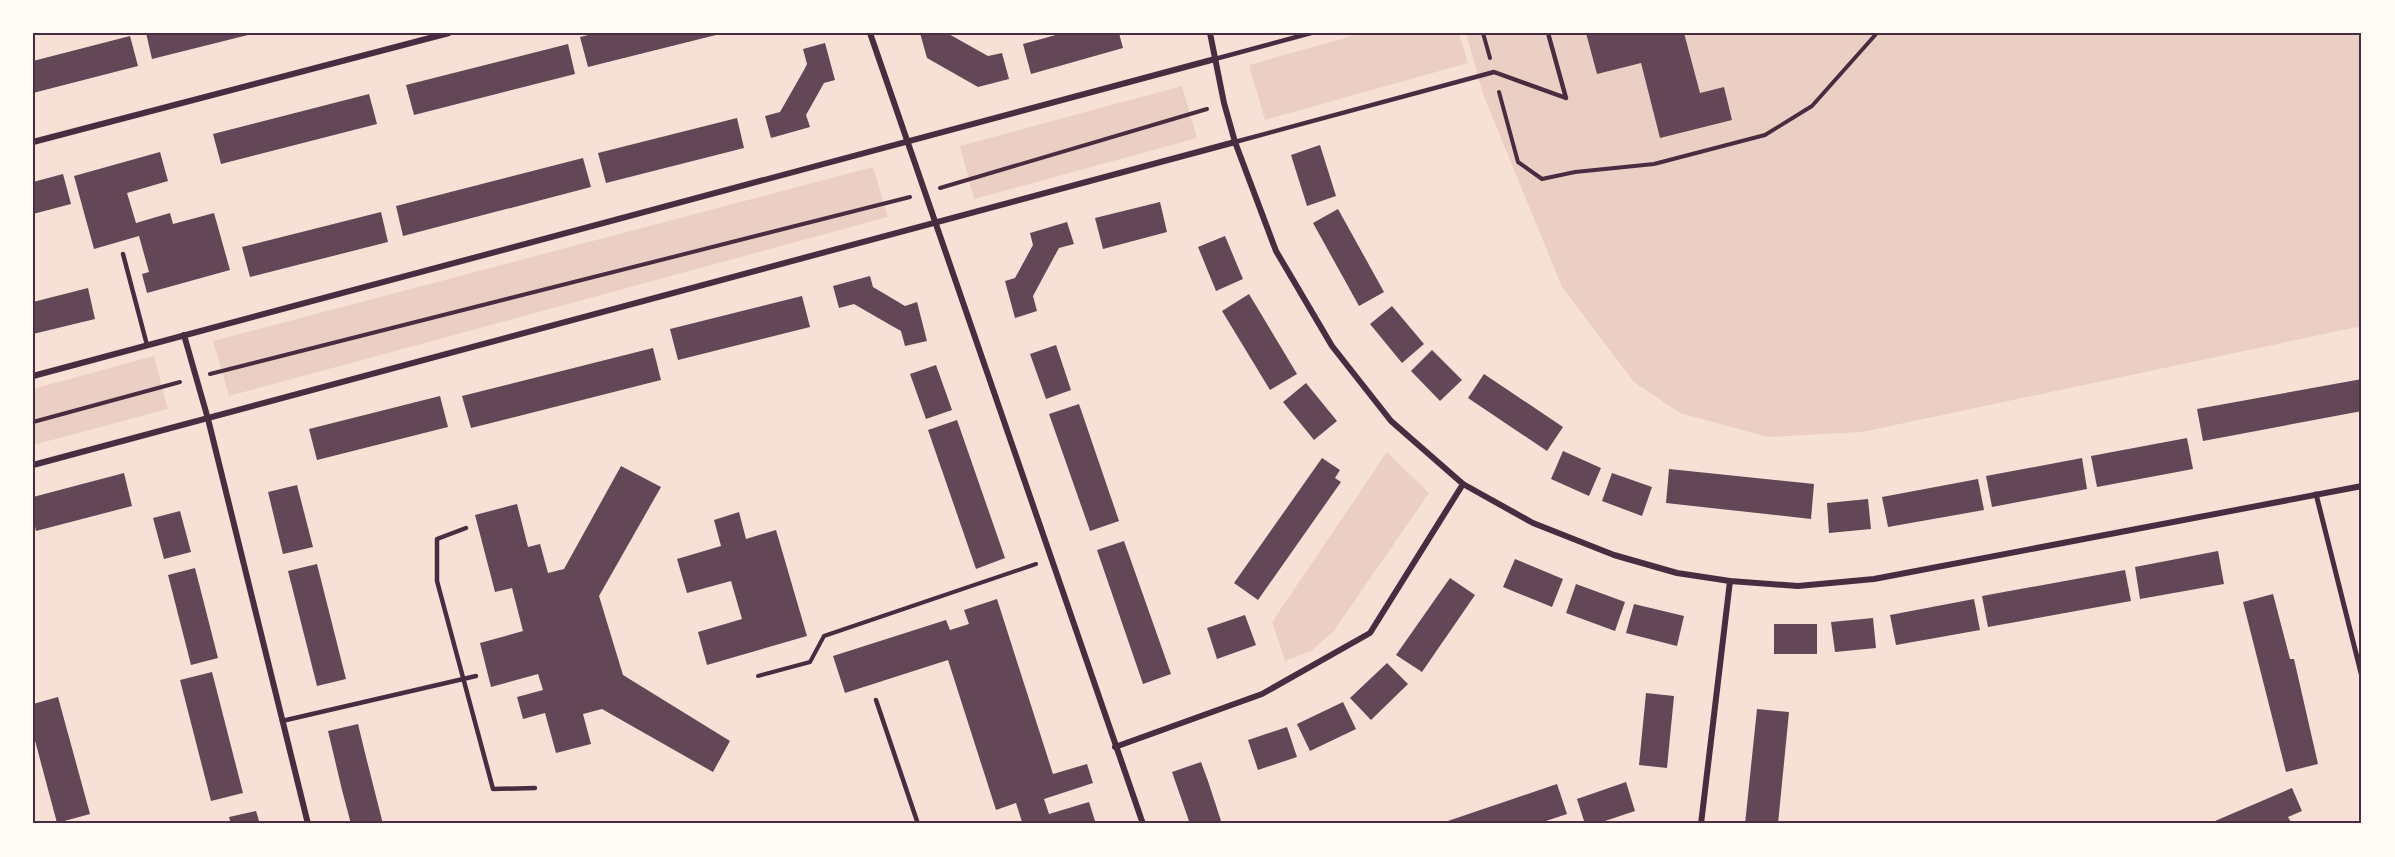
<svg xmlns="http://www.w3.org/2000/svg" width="2395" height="857" font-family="'PT Sans Narrow',sans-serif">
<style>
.green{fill:#ebcfc5}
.building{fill:#644757}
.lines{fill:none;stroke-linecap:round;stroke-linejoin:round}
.path{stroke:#4a2c40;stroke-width:4}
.service{stroke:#4a2c40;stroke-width:4.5}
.pedestrian{stroke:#4a2c40;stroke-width:5}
.minor{stroke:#4a2c40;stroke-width:6}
.neatline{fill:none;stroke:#4a2c40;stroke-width:2}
</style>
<rect width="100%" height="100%" fill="#f7e1d7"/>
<!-- green -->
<g class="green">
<path d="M1362,33h97l9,30 -203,57 -16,-55z"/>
<path d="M1466,33h896v293l-500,106 -94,5 -88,-24 -46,-31 -72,-95 -79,-193z"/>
<path d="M1182,86l15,52 -223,61 -14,-53z"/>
<path d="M873,167l15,50 -659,179 -16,-55z"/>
<path d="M154,356l14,53 -135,36v-56z"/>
<path d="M1387,452l42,41 -96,139 -22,19 -26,10 -13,-39z"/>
</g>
<!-- building -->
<g class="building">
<path d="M146,33h106v1l-100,25z"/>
<path d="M597,33h123v1l-132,33 -8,-30z"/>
<path d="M920,33h27l41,23 14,-3 7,26 -31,8 -51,-29z"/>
<path d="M1063,33h56l4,15 -92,26 -8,-30z"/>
<path d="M1586,33h98l16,60 24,-6 8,33 -72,18 -19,-75 -44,11z"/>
<path d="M130,36l8,30 -105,27v-32z"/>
<path d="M825,43l10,37 -11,3 -18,32 4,12 -39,11 -6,-22 15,-4 24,-42 3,-6 -4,-15z"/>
<path d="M568,44l7,30 -161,41 -8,-30z"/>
<path d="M369,94l8,30 -156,40 -8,-30z"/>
<path d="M737,118l7,30 -138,35 -8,-30z"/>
<path d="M1320,145l16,51 -29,10 -16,-51z"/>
<path d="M160,152l8,29 -41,12 9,30 34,-10 3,11 41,-11 16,57 -83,23 -5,-19 7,-2 -10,-36 -45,13 -20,-73z"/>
<path d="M583,158l8,29 -188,49 -7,-30z"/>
<path d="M63,174l8,30 -38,10v-32z"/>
<path d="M1160,202l7,30 -64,17 -8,-31z"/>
<path d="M1338,209l46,83 -25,14 -46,-83z"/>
<path d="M381,212l7,30 -138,35 -8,-30z"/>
<path d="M1067,222l7,22 -15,4 -5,9 -21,39 4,15 -22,7 -10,-37 10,-3 18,-33 -3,-12z"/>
<path d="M1225,236l18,43 -27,12 -18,-44z"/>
<path d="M870,276l3,11 32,19 12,-4 10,39 -22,5 -4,-15 -9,-5 -38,-22 -15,4 -6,-22z"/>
<path d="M88,288l7,31 -62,15v-32z"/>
<path d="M1249,294l48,80 -27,16 -48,-79z"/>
<path d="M802,296l8,31 -132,33 -8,-31z"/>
<path d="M1392,306l32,38 -22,19 -32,-39z"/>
<path d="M1056,345l15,45 -25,9 -16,-45z"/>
<path d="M653,348l8,32 -190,48 -9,-32z"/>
<path d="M1432,350l30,30 -22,21 -29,-30z"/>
<path d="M936,365l16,45 -26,9 -16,-45z"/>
<path d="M1484,374l79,53 -16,24 -79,-53z"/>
<path d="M2362,379v32l-159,30 -6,-32z"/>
<path d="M1306,383l31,38 -23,19 -31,-38z"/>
<path d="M440,396l8,31 -131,33 -8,-31z"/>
<path d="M1079,404l40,117 -29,10 -41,-117z"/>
<path d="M957,420l48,138 -29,11 -48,-139z"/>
<path d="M2187,438l6,31 -96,18 -6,-31z"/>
<path d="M1563,451l38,17 -12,28 -38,-17z"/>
<path d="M1322,458l18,12 -5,8 6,4 -83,118 -24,-17z"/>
<path d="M2082,458l5,31 -95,18 -6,-31z"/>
<path d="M621,466l40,21 -62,109 24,79 107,66 -17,31 -111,-63 -19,5 8,30 -35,9 -11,-40 -22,6 -6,-22 26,-7 -5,-16 -47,13 -11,-44 43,-12 -11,-43 -17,4 -20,-77 42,-11 11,43 12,-3 8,29 16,-4z"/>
<path d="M1669,469l145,15 -3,35 -145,-16z"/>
<path d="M124,473l8,33 -96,25 -3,-14v-20z"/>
<path d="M1612,473l40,14 -10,29 -40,-15z"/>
<path d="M1978,479l6,31 -96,17 -6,-30z"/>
<path d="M297,485l16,62 -30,7 -15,-62z"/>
<path d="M1868,499l3,30 -42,4 -2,-30z"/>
<path d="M180,511l11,41 -27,7 -11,-41z"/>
<path d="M739,512l7,27 30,-9 31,106 -100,29 -9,-33 44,-13 -11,-38 -44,12 -10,-34 44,-13 -7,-26z"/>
<path d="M1124,541l47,133 -28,10 -46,-134z"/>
<path d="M2218,551l6,33 -84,15 -5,-32z"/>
<path d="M1515,559l48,20 -11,28 -49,-20z"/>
<path d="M317,564l29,115 -29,7 -29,-115z"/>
<path d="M195,568l23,90 -27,7 -23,-90z"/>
<path d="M2125,570l6,31 -143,26 -6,-31z"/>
<path d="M1450,578l25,17 -53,77 -26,-17z"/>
<path d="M1576,584l49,18 -10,29 -49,-18z"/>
<path d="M2273,594l17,65h4l24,105 -32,8 -43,-170z"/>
<path d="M997,599l56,175 34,-10 6,19 -49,16 5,15 40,-12 7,22h-78l4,-2 -6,-19 -20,7 -48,-150 -103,33 -12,-37 113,-36 4,10 19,-6 -5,-14z"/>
<path d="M1974,599l6,31 -84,15 -6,-30z"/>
<path d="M1634,604l50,12 -7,30 -51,-13z"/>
<path d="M1245,615l11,30 -39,14 -10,-31z"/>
<path d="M1873,618l3,30 -41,4 -4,-30z"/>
<rect x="1774" y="624" width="43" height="30"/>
<path d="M1387,663l21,21 -37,36 -21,-22z"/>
<path d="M212,672l31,121 -32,8 -31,-121z"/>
<path d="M1646,693l28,3 -7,72 -28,-3z"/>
<path d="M58,697l32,117 -33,9 -24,-90v-29z"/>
<path d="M1343,702l13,27 -46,22 -13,-27z"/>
<path d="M1757,709l32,3 -11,112h-33z"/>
<path d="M358,724l7,29 18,71h-32l-9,-34 -14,-59z"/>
<path d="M1287,727l10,30 -39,13 -10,-30z"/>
<path d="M1201,762l8,22 13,40h-32l-18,-52z"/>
<path d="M1626,782l9,29 -39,13h-11l-8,-25z"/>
<path d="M1557,784l10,30 -30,10h-98z"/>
<path d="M2292,788l10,23 -14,6 4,7h-84z"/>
<path d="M256,811l4,13h-29l-2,-7z"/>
</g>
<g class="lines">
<!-- path -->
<g class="path">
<path d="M1483,33l7,25"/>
<path d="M1499,92l19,70 24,17 33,-7 79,-8 111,-29 47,-29 65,-73"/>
<path d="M940,188l267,-79"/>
<path d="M210,374l700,-177"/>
<path d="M33,422l147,-40"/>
<path d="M758,676l52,-14 14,-26 212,-72"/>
</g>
<!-- service -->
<g class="service">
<path d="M1215,59l96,-26"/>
<path d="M1235,142l259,-70 72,26 -18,-65"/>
<path d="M123,254l24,91"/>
<path d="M466,528l-29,11v42l56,208 42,-1"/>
<path d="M876,700l42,124"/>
<path d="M282,721l194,-45"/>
</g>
<!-- pedestrian -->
<path class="pedestrian" d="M2316,494l46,183"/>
<!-- minor -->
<g class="minor">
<path d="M870,33l273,791"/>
<path d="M1210,33l14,70 11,39 41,109 56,95 59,75 72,63 70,39 81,32 63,18 53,8 68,5 76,-7 488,-93"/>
<path d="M33,142l416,-109"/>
<path d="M184,335l24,84 100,405"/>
<path d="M33,376l1182,-317"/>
<path d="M33,465l1202,-323"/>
<path d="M1115,747l147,-53 108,-61 93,-149"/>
<path d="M1701,824l29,-243"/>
</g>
</g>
<!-- border -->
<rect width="2395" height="857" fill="none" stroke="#fffaf5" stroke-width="69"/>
<rect x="34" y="34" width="2326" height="788" class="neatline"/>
</svg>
